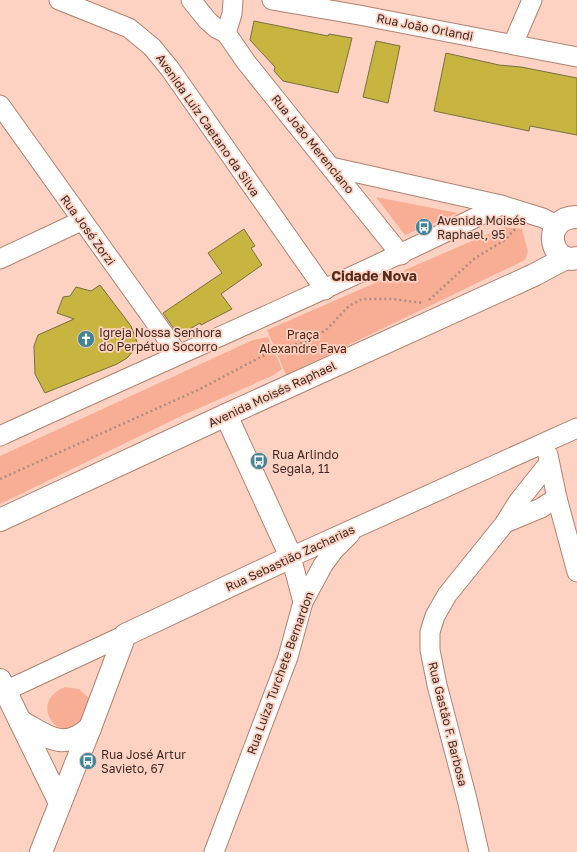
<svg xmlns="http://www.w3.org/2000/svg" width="577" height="852" font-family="'Golos Text',sans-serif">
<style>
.green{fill:#f8ae94}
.building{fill:#c8b540;stroke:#787041}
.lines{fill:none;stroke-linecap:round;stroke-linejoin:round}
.minor-casing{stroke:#b2806f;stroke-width:21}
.tertiary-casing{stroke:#b2806f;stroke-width:24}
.path{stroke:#af8c81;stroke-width:2.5;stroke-dasharray:2 3;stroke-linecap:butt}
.minor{stroke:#fff;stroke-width:19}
.tertiary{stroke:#fff;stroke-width:22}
.labels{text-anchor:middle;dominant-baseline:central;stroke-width:3.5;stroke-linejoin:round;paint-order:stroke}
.street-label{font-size:12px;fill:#402b24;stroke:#fed2c3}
.poi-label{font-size:12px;fill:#402b24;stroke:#fed2c3;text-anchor:start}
.park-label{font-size:12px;fill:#582513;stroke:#fed2c3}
.quarter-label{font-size:14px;font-weight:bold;fill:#572d1e;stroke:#fed2c3}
</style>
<rect width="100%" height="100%" fill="#fed2c3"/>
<!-- green -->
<g class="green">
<path d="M376,197l82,16 -53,22z"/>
<path d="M504,227l18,2 6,23 -3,8 -239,115 -19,-45z"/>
<path d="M268,337l14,32 -8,6 -97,43 -177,86v-48l253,-116z"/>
<path d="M65,687l14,2 10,9 -5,29 -22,3c-21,-12 -19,-35 3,-43z"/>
</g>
<!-- building -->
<g class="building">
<path d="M254,21l74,15 1,-2 23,4 -14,55 -55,-12 -9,-10 1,-4 -25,-27z"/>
<path d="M376,41l24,5 -12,57 -25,-6z"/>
<path d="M446,53l53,12 22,2 56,11v57l-47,-9 -1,5 -95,-20z"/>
<path d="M244,229l11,17 -4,2 11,17 -41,29 11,15 -31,16 -1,-2 -15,9 -6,-4 -5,1 -11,-16 59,-40 -14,-20z"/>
<path d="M100,285l31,41 6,16 -2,7 -8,9 -10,6 -72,29 -10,-19 -1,-28 4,-11 36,-16 -17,-6 6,-16 7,-1 6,-9 15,4z"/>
</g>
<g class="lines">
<defs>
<g id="minor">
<path d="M59,0l70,28 23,19 18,22 155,221"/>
<path d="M191,0l16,20 9,8 10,5 20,29 155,193"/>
<path d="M272,0l87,15 218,42"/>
<path d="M226,33l6,-19 1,-14"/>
<path d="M513,44l19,-44"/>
<path d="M0,105l178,249"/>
<path d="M331,167l170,38 42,13 13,7"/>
<path d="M0,259l81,-38"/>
<path d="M0,436c167,-77 336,-149 501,-231"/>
<path d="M548,455l9,43 20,74"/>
<path d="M505,523l36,-15 16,-10"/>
<path d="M303,602l-12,-45 286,-129"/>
<path d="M5,691l120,-56"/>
<path d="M214,852l74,-195 15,-55 20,-37 11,-15 16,-16"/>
<path d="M479,852l-12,-53 -30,-114 -7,-35v-18l5,-16 12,-21 58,-72 13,-21 31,-39"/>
</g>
<g id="tertiary">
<path d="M577,217c-36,0 -28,48 0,41"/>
<path d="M0,520l226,-105 308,-140 32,-17"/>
<path d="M0,680l60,123"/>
<path d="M20,721c27,15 43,31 70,7"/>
<path d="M41,852l49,-124 35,-93 166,-78 -65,-142"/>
</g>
</defs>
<!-- minor casing -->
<use href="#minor" class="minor-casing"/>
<!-- tertiary casing -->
<use href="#tertiary" class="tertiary-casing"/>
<!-- path -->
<g class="path">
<path d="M429,300l46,-42 30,-18 11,-12"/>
<path d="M0,479l198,-89 80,-42 30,-6 19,-13 22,-23 13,-7h30l31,4"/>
</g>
<!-- minor -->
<use href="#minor" class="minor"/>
<!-- tertiary -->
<use href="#tertiary" class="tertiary"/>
</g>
<!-- icons -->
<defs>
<symbol id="bus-disc" viewBox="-11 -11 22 22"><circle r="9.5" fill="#448497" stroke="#fed2c3"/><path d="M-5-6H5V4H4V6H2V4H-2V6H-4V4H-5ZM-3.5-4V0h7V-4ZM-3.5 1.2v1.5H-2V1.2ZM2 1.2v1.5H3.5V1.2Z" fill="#fff"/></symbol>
<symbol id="church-disc" viewBox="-11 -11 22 22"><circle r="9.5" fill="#448497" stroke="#fed2c3"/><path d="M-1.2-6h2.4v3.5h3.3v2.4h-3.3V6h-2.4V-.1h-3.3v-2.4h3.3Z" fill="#fff"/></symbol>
</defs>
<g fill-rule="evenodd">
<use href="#bus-disc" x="414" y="217" width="20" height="20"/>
<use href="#church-disc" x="76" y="329" width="20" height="20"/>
<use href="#bus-disc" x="249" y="451" width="20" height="20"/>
<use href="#bus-disc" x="78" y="751" width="20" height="20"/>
</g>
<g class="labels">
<!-- street labels -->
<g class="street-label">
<text transform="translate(425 27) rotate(11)">Rua João Orlandi</text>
<text transform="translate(208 125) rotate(55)">Avenida Luiz Caetano da Silva</text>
<text transform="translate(313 144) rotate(51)">Rua João Merenciano</text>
<text transform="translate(88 230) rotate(54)">Rua José Zorzi</text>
<text transform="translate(272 394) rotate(-25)">Avenida Moisés Raphael</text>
<text transform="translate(290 558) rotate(-25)">Rua Sebastião Zacharias</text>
<text transform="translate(280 673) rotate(-70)">Rua Luiza Turchete Bernardon</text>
<text transform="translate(448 724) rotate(76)">Rua Gastão F. Barbosa</text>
</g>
<!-- poi labels -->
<g class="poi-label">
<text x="437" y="220">Avenida Moisés<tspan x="437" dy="14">Raphael, 95</tspan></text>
<text x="99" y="332">Igreja Nossa Senhora<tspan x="99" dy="14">do Perpétuo Socorro</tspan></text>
<text x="272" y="454">Rua Arlindo<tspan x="272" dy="14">Segala, 11</tspan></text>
<text x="101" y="754">Rua José Artur<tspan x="101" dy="14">Savieto, 67</tspan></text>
</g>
<!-- park labels -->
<g class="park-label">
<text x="303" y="334">Praça<tspan x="303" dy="14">Alexandre Fava</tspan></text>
</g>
<!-- quarter labels -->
<g class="quarter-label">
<text x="374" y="275">Cidade Nova</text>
</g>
</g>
</svg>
